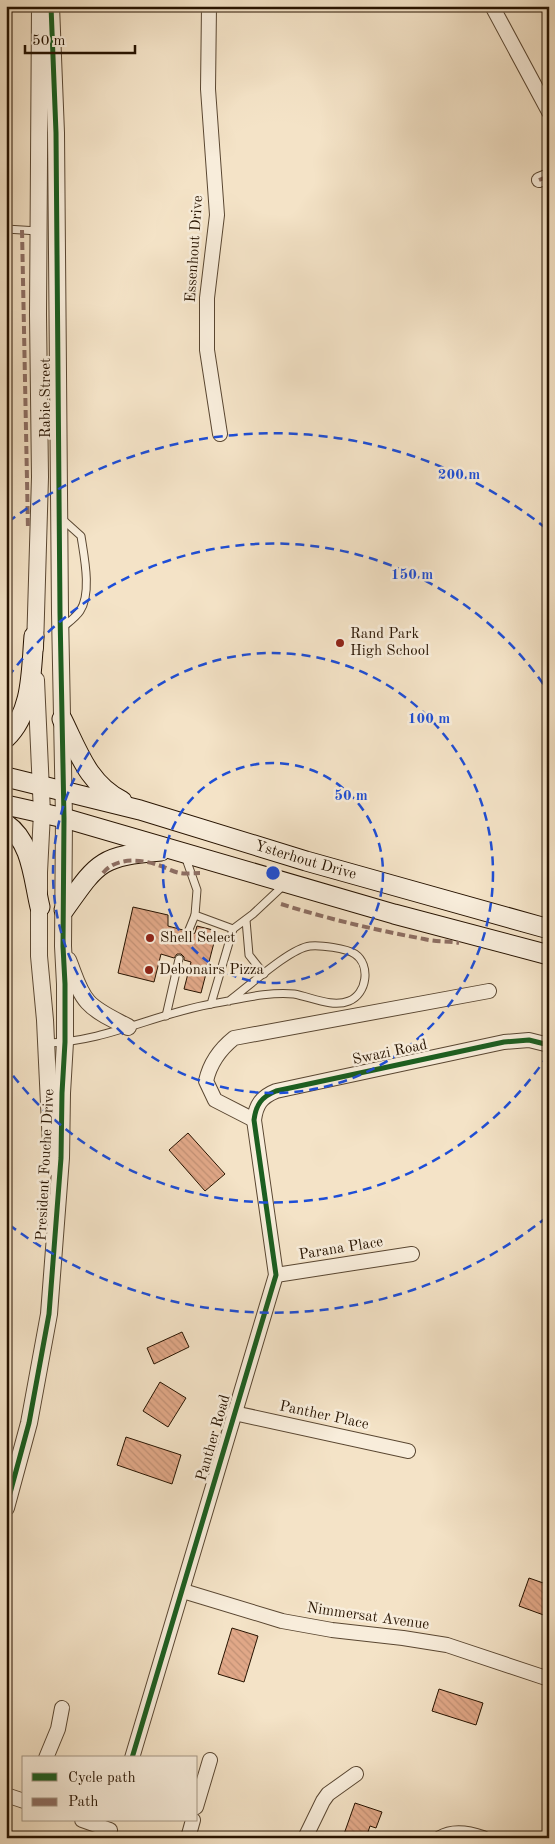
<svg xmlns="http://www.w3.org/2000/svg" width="555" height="1844" font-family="'Old Standard TT',serif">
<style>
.building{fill:url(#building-back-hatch);stroke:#271300}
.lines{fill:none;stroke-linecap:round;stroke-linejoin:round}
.service-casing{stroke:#5a4732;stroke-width:9}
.minor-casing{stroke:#5a4732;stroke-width:16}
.tertiary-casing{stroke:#5a4732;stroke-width:18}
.secondary-casing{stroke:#271300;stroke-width:21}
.service{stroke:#f8eddb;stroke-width:7}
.minor{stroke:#f8eddb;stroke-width:14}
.tertiary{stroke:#f8eddb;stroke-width:16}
.secondary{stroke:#f8eddb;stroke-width:19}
.quiet{stroke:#8d6e63;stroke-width:4;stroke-dasharray:8 4;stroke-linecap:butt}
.cycleway-casing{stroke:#f8eddb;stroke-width:8}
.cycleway{stroke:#1b5e20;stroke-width:5}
.ring{fill:none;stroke:#1d4ed8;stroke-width:2.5;stroke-dasharray:9 6}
.poi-dot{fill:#8f2418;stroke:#f8eddb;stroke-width:2}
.labels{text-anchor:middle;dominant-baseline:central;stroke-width:5;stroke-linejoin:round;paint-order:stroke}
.street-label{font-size:15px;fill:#271300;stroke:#f8eddb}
.poi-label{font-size:15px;fill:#271300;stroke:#f8eddb;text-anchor:start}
.centre{fill:#1d4ed8;stroke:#f8eddb;stroke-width:2.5}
.ring-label{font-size:15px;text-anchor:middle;font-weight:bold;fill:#1d4ed8;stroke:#f8eddb;stroke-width:5;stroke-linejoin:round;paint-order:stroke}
</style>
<defs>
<pattern id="building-back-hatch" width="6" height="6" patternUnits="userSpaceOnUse" patternTransform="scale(1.25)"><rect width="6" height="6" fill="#e1a888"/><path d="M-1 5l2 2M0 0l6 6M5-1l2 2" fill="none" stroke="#c19074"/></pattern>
</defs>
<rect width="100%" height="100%" fill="#f4e3c7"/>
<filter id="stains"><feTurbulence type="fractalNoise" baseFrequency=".004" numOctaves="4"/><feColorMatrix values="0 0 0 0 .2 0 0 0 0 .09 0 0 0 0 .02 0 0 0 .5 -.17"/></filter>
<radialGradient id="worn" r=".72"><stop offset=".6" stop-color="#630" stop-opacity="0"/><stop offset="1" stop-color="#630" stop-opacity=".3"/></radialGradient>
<!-- building -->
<g class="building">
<path d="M133,907l35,8v11l15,4 1,5 2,2 9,-4 2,-7 20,5 -16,62 -17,-4 7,-27 -7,-2v-3l-3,-3h-4l-3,4 -13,-4 -7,28 -36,-9z"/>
<path d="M188,1133l37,41 -20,17 -36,-41z"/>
<path d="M182,1332l7,15 -35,17 -7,-16z"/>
<path d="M160,1382l26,16 -18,29 -25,-16z"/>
<path d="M126,1437l55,18 -9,29 -55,-19z"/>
<path d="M529,1578l20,7v32l-30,-11z"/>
<path d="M232,1628l26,8 -14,46 -26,-8z"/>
<path d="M439,1689l44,14 -7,22 -44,-14z"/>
<path d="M355,1803l27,9 -6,16 -6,-2 -4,12h-11l-11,-4z"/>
</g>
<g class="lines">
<defs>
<g id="service">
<path d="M6,229l32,2"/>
<path d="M61,518l20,18c3,20 11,57 -1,75 -4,6 -11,11 -17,16"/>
<path d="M185,856l12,34 -2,25 38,14"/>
<path d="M246,920l3,35 15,19"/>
<path d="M188,932l7,-17"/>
<path d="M211,1004c25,-4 58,-13 83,-10 17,3 38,14 55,7 18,-7 22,-36 6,-47 -9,-6 -35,-9 -45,-8 -20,2 -63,42 -81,55"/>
<path d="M166,1016l13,-57"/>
<path d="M46,1043c58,-1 109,-29 165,-39l22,-75 20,-15 31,-29"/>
</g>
<g id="minor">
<path d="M209,6l-1,83 9,126 -10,83v52l13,84"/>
<path d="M492,6l57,106"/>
<path d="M539,180l10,-4"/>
<path d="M254,1120l-39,-20 -9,-19c4,-18 13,-31 28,-43l255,-47"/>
<path d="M276,1275l136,-21"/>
<path d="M234,1413l174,38"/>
<path d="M183,1591l99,30 50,9 71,8 44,7 102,34"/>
<path d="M46,1758l12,-29 4,-21"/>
<path d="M132,1758l144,-483 -22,-155c2,-15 7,-23 22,-29l228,-49 25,-2 20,5"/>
<path d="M6,1795l18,6"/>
<path d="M196,1807l14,-47"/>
<path d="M82,1820l28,10"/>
<path d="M188,1838l5,-18"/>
<path d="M305,1838l18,-37 5,-7 28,-20"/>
<path d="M440,1838c13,-8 29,-5 43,0"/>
</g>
<g id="tertiary">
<path d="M35,648l5,-171 -2,-162 2,-309"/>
<path d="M36,680l6,133 -3,59v84l6,64 7,147"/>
<path d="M68,960c6,14 10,31 20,42 10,11 27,18 40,25"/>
<path d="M6,1508l23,-85 20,-109 12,-156 1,-65 3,-51v-58l-2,-38 1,-128 -4,-205 -4,-480 -5,-127"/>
</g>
<g id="secondary">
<path d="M62,719c16,32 26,65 60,82"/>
<path d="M6,738c27,-26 25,-68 28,-102"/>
<path id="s1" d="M6,777l134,33 166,51 243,68"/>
<path d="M6,805l58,13 330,96 155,41"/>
<path d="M6,824c26,18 27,54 34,83"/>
<path d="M64,910c34,-48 36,-54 97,-59"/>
</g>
</defs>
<!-- service casing -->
<use href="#service" class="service-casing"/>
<!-- minor casing -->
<use href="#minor" class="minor-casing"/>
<!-- tertiary casing -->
<use href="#tertiary" class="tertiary-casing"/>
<!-- secondary casing -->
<use href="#secondary" class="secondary-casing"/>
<!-- service -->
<use href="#service" class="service"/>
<!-- minor -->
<use href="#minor" class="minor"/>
<!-- tertiary -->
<use href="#tertiary" class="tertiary"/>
<!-- secondary -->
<use href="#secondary" class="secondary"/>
<!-- quiet -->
<g class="quiet">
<path d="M539,180l10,-4"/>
<path d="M22,230l6,300"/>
<path d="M103,873c13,-16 37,-14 55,-8 7,2 15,7 22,8 6,1 14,0 20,0"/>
<path d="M281,904c47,15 95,26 143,35 12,3 24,2 35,4"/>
</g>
<defs>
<g id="cycleway">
<path d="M6,1508l23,-85 20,-109 12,-156 1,-65 3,-51v-58l-2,-38 1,-128 -4,-205 -4,-480 -5,-127"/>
<path d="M132,1758l144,-483 -22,-155c2,-15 7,-23 22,-29l228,-49 25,-2 20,5"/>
</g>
</defs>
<!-- cycleway casing -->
<use href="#cycleway" class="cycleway-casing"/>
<!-- cycleway -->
<use href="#cycleway" class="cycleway"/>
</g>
<!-- distance rings -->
<g class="ring">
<circle cx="273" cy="873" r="110"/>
<circle cx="273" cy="873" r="220"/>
<path d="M548 1055A330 330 0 0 1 8 1069M8 677A330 330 0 0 1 548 691"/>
<path d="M547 1217A440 440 0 0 1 8 1224M8 522A440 440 0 0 1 547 529"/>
</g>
<!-- markers -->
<g class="poi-dot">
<circle cx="340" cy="643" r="5"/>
<circle cx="150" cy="938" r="5"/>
<circle cx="149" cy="970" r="5"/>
</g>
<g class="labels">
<!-- street labels -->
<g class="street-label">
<text transform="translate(195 249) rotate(-86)">Essenhout Drive</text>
<text transform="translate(46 398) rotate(-90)">Rabie Street</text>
<text stroke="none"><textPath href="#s1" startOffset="311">Ysterhout Drive</textPath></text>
<text transform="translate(390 1053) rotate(-12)">Swazi Road</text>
<text transform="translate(46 1165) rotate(-87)">President Fouche Drive</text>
<text transform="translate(341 1249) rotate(-9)">Parana Place</text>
<text transform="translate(324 1416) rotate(12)">Panther Place</text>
<text transform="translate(214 1438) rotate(-74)">Panther Road</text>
<text transform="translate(368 1617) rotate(8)">Nimmersat Avenue</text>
</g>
<!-- poi labels -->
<g class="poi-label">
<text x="350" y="634">Rand Park<tspan x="350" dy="17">High School</tspan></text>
<text x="160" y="938">Shell Select</text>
<text x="159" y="970">Debonairs Pizza</text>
</g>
</g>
<circle cx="273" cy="873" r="8" class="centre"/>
<g class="ring-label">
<text x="459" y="479">200 m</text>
<text x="412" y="579">150 m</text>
<text x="429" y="723">100 m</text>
<text x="351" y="800">50 m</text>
</g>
<!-- margin -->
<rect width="555" height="1844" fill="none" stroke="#f4e3c7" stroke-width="25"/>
<rect x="8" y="8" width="540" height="1829" fill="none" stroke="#271300" stroke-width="2.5"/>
<rect x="12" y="12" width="530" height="1819" fill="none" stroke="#271300"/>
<!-- legend -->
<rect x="22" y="1756" width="175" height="65" fill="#f8eddb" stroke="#a49683"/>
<rect x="32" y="1773" width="25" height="8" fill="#1b5e20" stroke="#a49683"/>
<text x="68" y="1782" font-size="15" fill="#271300">Cycle path</text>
<rect x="32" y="1798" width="25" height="8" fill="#8d6e63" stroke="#a49683"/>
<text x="68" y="1806" font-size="15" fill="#271300">Path</text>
<!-- scale -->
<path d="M25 45v8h110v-8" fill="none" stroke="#271300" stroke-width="2.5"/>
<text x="32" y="45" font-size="15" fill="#271300" stroke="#f8eddb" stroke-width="4" paint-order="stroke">50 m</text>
<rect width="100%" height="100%" filter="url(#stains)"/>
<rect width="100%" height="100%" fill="url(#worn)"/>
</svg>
